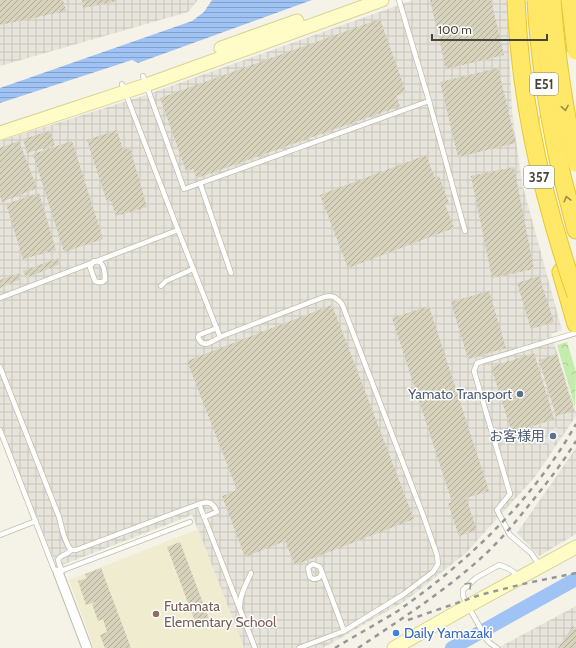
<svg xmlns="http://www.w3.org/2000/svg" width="576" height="648" font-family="Cabin,'Noto Sans JP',sans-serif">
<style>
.industrial{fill:url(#industrial-grid)}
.education{fill:#efecd0}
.park{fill:url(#park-crowns)}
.parking{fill:#e6e4e0}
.water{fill:url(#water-rules)}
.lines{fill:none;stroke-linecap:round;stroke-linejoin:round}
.river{stroke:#a0c3f5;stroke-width:14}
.building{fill:url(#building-hatch)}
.lane-casing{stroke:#c1bda9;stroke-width:6}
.street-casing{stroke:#c1bda9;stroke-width:11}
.secondary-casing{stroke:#d8d394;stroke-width:15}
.highway-casing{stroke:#e8c62e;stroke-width:19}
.lane{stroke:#fff;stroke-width:4.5}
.street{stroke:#fff;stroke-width:9}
.secondary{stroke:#fffcc7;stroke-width:13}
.highway{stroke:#ffe868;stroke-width:17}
.rail{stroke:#979797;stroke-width:2.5;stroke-dasharray:5 5;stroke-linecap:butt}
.highway-bridge-casing{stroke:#e8c62e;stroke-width:19;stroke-linecap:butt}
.highway-bridge{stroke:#ffe868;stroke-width:17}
.oneway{stroke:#9b8e4c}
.oneway2{stroke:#9b9990}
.service-dot{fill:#5c6f8a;stroke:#fff;stroke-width:1.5}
.education-dot{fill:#8d6e63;stroke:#fff;stroke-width:1.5}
.shop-dot{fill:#3f7fe0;stroke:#fff;stroke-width:1.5}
.labels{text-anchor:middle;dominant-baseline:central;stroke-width:3;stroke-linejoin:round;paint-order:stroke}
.shield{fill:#fff;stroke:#807d72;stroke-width:1}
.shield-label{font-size:13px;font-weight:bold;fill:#494536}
.service-label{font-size:14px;fill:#4e5e75;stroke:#fff;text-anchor:end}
.education-label{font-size:14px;fill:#785e54;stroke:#fff;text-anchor:start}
.shop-label{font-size:14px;fill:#366cbe;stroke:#fff;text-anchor:start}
</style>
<defs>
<pattern id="industrial-grid" width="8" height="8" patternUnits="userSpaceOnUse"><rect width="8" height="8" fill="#e7e4dc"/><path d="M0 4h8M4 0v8" fill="none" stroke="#c8c5bd"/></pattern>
<pattern id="park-crowns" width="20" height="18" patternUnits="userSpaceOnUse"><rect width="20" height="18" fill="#c4ecad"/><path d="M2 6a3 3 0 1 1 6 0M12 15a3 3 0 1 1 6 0" fill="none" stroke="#aacc95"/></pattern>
<pattern id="water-rules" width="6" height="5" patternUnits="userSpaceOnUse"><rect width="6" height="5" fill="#a0c3f5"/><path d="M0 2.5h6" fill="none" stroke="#84a0c7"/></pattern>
<pattern id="building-hatch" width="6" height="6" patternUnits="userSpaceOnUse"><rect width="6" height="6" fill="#d7d2bc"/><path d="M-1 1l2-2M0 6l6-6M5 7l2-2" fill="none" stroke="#b0ac9a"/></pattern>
</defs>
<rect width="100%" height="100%" fill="#f5f3e7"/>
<!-- industrial -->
<g class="industrial">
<path d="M0,0h198l-10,12 -188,54z"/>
<path d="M413,0h94l5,111 10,72 40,147 -11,4 25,78v4l-41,61 -70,77 -60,47 -82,47h-79l-52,-133 -135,52 -57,-142v-284l146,-46z"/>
<path d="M576,448v86l-37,22 -22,-23z"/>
<path d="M576,606v42h-78z"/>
</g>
<!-- education -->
<path class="education" d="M198,529l46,119h-150l-25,-68z"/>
<!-- park -->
<path class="park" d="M567,342l9,30 -1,35 -18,-62z"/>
<!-- parking -->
<path class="parking" d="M555,427l6,4 -9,15 -8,-5z"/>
<!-- water -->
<path class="water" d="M212,0h100l-174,63 -6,-3 -132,43v-15l192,-67 12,-9z"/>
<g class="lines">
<!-- river -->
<path class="river" d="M452,648l124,-69"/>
</g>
<!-- building -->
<g class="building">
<path d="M0,0h63l3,11 -66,14z"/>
<path d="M82,0h35v1l-34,7z"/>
<path d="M430,0h61l13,55 -58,14z"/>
<path d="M380,19l26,73 -10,4 4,10 -203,72 -4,-9 -7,2 -26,-73z"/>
<path d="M498,68l18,75 -58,14 -18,-75z"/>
<path d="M117,130l6,20 7,-2 17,59 -31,9 -5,-15 -4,1 -20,-62z"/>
<path d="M50,131l5,14 -28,8 -4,-14z"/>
<path d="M19,141l18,47 -35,14 -2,-6v-48z"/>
<path d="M72,141l31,98 -39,13 -31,-98z"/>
<path d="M426,155l9,23 4,-2 10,27 -4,1 9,24 -106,40 -28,-73z"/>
<path d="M514,167l20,102 -42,9 -21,-102z"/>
<path d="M39,193l17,57 -33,9 -17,-55z"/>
<path d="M58,258l2,6 -34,14 -3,-7z"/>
<path d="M19,273l2,6 -21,9v-8z"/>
<path d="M539,276l15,46 -23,7 -14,-46z"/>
<path d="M489,291l17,57 -38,11 -17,-57z"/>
<path d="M332,305l82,214 -119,46 -10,-24 -40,16 -23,-61 15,-6 -50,-129z"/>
<path d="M429,306l60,185 -23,7 11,32 -18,6 -11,-33 4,-1 -60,-184z"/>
<path d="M534,353l20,66 -42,14 -21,-66z"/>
<path d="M557,354l17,57 -18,5 -17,-56z"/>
<path d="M180,542l29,77 -13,5 -29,-77z"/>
<path d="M101,568l30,80h-26l-5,-13 7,-3 -4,-13 -5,2 -6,-17 3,-1v-1l-9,3 -8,-24 9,-3 -2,-4z"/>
<path d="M573,626l3,3v19h-18z"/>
</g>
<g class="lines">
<defs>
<g id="lane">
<path d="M143,76l41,113 245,-88 -30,-101"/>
<path d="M122,84l56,146 42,107"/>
<path d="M429,101l36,130"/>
<path d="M200,183l31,90"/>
<path d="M94,261c2,0 5,0 7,2 3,3 4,12 4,17 -3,3 -6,3 -10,1l-5,-14z"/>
<path d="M161,286l5,-5 27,-12"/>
<path d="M0,298l178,-68"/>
<path d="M217,328l-18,7 -1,2c4,12 14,5 22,0l104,-40c10,-2 11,0 18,7l81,211 14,40 1,9 -5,8 -29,22 -60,37 -45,17"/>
<path d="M0,367l59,150c3,11 5,25 12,33h5l123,-46 56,144"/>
<path d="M0,430l54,139 4,3 132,-50"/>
<path d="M199,504c10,-3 14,-2 18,8l-13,5"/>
<path d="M0,535l36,-14"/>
<path d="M540,566l-9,-13 -21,-18 -13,-25 13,-16 -36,-123 3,-8 99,-30"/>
<path d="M62,571c-9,-19 0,-11 9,-21"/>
<path d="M322,573c-2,5 -4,6 -9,6l-3,-2 -2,-9 2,-2 3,-2 7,3c8,21 16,42 24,64"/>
<path d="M467,604l-4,-8v-6l13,-12 23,-13c9,3 14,5 19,12"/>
<path d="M240,607c-1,-12 7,-24 11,-34"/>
<path d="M472,613l15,27 3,3 7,5"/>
</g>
<path id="street" d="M58,572l29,76"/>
<g id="secondary">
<path d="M221,48l76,-27"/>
<path d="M0,133l146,-48 236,-85"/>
<path d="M546,172l-1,-30 1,-22"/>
<path d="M394,648l74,-42 108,-59"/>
</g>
<g id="highway">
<path d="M560,168l16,62"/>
<path d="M561,272l15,52"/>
</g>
</defs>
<!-- lane casing -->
<use href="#lane" class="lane-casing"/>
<!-- street casing -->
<use href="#street" class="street-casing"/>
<!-- secondary casing -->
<use href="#secondary" class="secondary-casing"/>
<!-- highway casing -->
<use href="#highway" class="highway-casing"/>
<!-- lane -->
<use href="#lane" class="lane"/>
<!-- street -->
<use href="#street" class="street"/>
<!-- secondary -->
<use href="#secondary" class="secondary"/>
<!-- highway -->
<use href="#highway" class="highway"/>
<!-- rail -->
<g class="rail">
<path d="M408,620l72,-25 43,-11 53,-11"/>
<path d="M335,648c16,-10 33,-19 49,-29 12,-6 22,-14 33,-22 62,-46 121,-105 159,-173"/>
<path d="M358,648c42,-28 84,-55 122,-89 18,-16 34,-35 49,-54 17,-21 33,-41 47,-64"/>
</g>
<defs>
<g id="highway-bridge">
<path d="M516,0c4,101 27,200 60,295"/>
<path d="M536,0c3,57 12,112 24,168"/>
<path d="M552,0c4,55 12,109 24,163"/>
<path d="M570,0l6,51"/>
</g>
</defs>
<!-- highway-bridge casing -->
<use href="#highway-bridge" class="highway-bridge-casing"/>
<!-- highway-bridge -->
<use href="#highway-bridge" class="highway-bridge"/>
</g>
<!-- one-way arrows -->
<defs><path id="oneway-chevron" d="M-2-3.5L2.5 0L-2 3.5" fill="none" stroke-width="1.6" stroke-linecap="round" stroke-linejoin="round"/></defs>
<g class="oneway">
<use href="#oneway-chevron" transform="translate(565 108) rotate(80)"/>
<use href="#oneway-chevron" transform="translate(567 199) rotate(-104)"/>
</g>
<use class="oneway2" href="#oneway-chevron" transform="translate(469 585) rotate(-44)"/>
<!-- markers -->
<g class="service-dot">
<circle cx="520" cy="394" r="4"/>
<circle cx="553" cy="436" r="4"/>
</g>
<circle class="education-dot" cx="156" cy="614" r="4"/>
<circle class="shop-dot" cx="396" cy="633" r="4"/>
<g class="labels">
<!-- shield labels -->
<g class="shield">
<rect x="530" y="73" width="28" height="22" rx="3"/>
<rect x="524" y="166" width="30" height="22" rx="3"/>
</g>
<g class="shield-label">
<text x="544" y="84">E51</text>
<text x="539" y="177">357</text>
</g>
<!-- service labels -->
<g class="service-label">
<text x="512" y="394">Yamato Transport</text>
<text x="545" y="436">お客様用</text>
</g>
<!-- education labels -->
<g class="education-label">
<text x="164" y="606">Futamata<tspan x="164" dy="16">Elementary School</tspan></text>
</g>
<!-- shop labels -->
<g class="shop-label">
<text x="404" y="633">Daily Yamazaki</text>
</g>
</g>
<!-- scale -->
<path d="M432 34v6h115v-6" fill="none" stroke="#494536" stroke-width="2"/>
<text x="438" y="34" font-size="12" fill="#494536" stroke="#ffffff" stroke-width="3" paint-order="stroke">100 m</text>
</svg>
